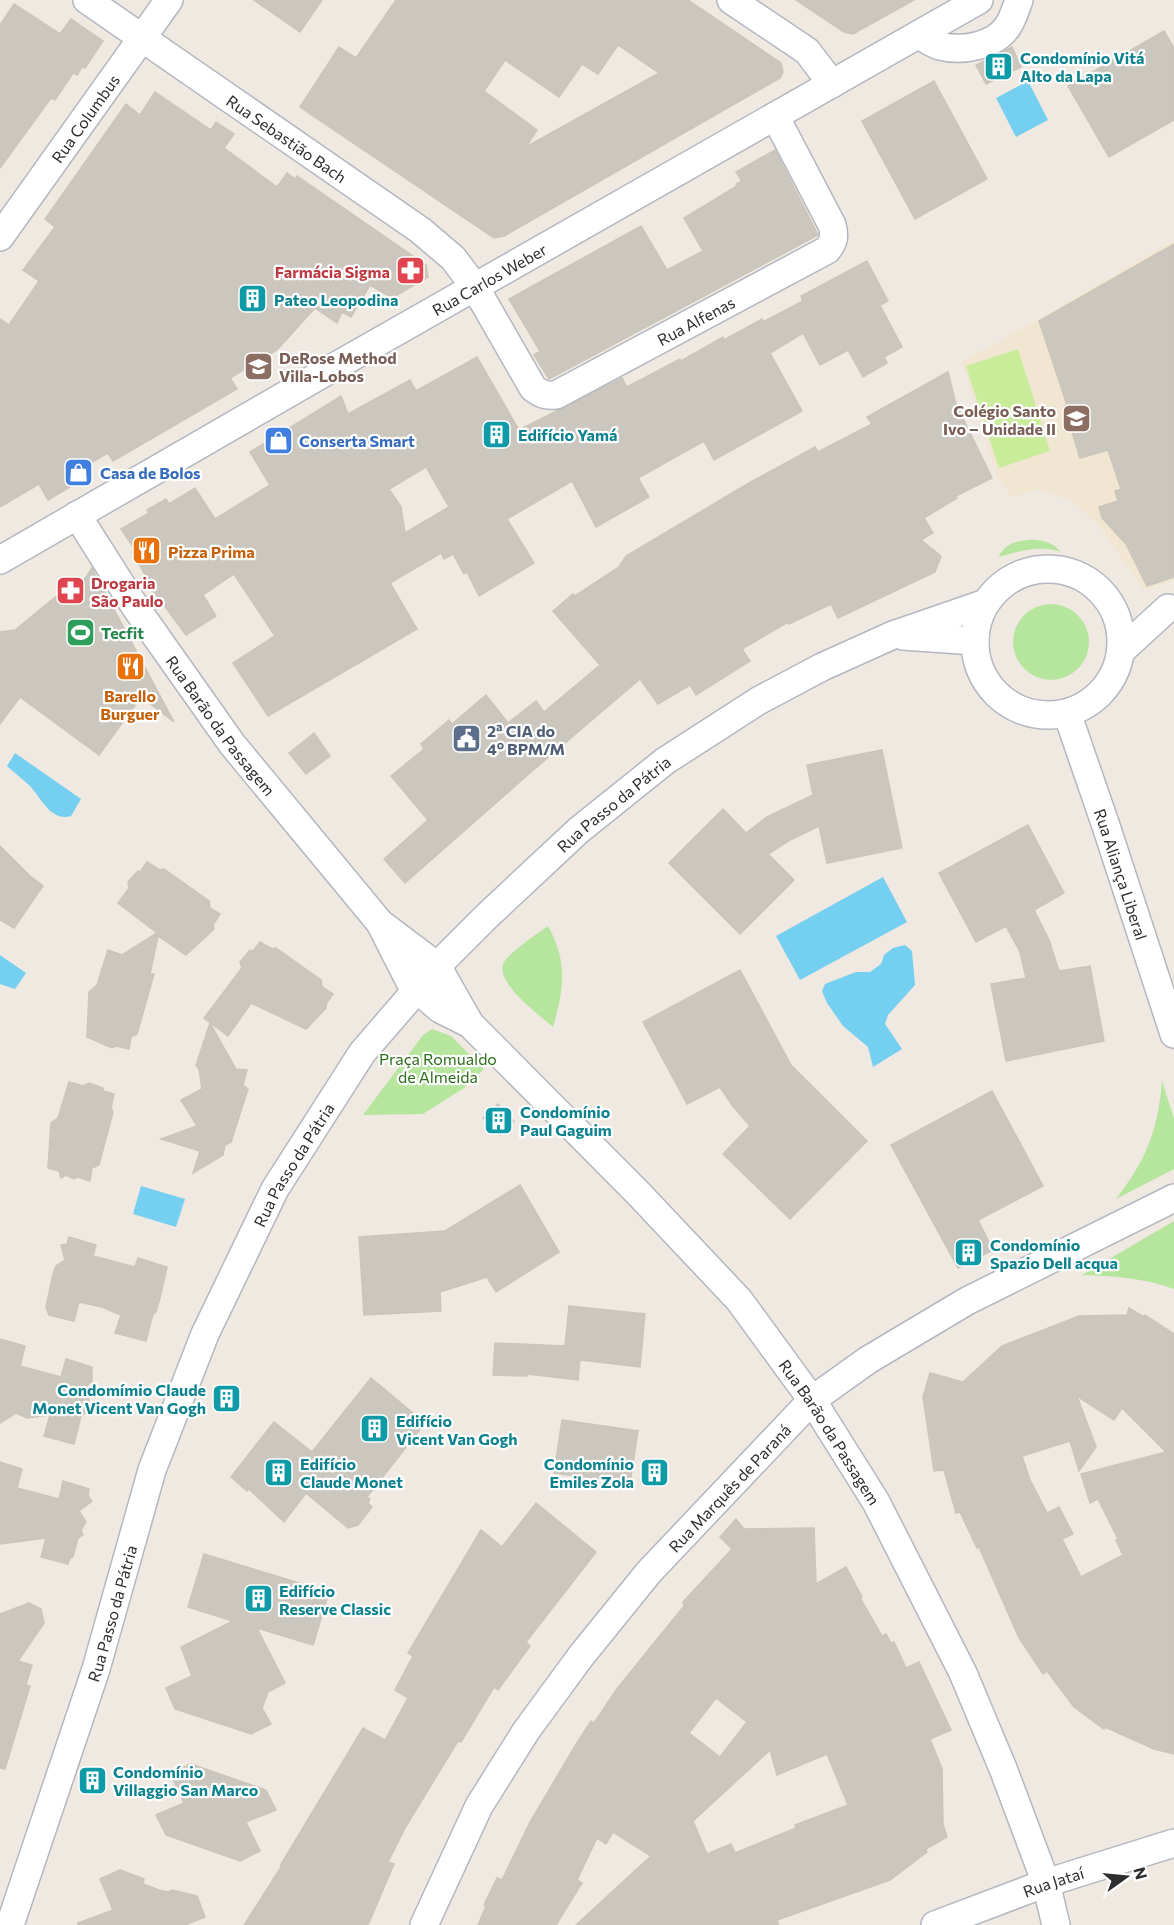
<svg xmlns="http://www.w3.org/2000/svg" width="1174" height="1925" font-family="Commissioner,sans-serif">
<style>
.education{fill:#f0e6d1}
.green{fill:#b6e59e}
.pitch{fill:#c9ec9a}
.water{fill:#75cff0}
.building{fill:#cbc7bf;stroke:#cbc5ba;stroke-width:1.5;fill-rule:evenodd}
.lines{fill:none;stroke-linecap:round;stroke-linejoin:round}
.street-casing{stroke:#b4b7c1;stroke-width:30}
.street{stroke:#fff;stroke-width:27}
.labels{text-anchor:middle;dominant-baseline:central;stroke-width:4.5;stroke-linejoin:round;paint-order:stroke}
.culture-label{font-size:16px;font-weight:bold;fill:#0d838f;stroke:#fff;text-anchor:start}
.street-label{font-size:16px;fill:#2e2e2e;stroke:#fff}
.health-label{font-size:16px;font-weight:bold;fill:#be3a42;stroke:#fff;text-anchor:end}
.education-label{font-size:16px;font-weight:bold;fill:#785e54;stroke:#fff;text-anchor:start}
.shop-label{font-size:16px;font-weight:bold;fill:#366cbe;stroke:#fff;text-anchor:start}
.food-label{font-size:16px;font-weight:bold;fill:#c56008;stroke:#fff;text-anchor:start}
.leisure-label{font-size:16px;font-weight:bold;fill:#27864d;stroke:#fff;text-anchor:start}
.service-label{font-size:16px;font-weight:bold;fill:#4e5e75;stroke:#fff;text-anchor:start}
.park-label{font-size:16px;fill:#2c6e1b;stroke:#fff}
</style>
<rect width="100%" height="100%" fill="#efe9e1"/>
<!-- education -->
<path class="education" d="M1174,240v340l-30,10 -47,-67 -25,-22 -34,-12 -26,8 -14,-19 -36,-117 72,-39z"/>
<!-- green -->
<g class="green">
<path d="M1027,540c13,-1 26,2 34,12 -20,-7 -42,-1 -62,5 4,-12 17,-16 28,-17z"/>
<circle cx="1051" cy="642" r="38"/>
<path d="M548,926c20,36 16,63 5,101 -13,-12 -60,-45 -49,-65 8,-12 32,-27 44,-36z"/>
<path d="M432,1029l19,7 33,33 -20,19 -41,26 -60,1 60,-80z"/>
<path d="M1162,1081l12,38v50l-58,30c30,-39 42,-68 46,-118z"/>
<path d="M1174,1221v68c-30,-11 -61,-13 -92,-14z"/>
</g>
<!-- pitch -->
<path class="pitch" d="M1018,349l32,102 -51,17 -33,-102z"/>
<!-- water -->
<g class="water">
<path d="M1028,81l20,39 -32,17 -20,-39z"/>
<path d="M15,753l66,46 -10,17c-20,6 -30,-18 -41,-30 -7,-7 -16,-13 -23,-20z"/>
<path d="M883,877l24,45 -107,58 -24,-44z"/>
<path d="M905,945l7,6 3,34 -27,30 -3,9 17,25 -29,18 -5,-20 -25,-21 -16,-23 -5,-12 3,-7 31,-12h14l11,-8 3,-9 9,-7z"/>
<path d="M0,955l26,18 -11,16 -15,-5z"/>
<path d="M141,1186l44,13 -9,28 -43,-13z"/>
</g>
<!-- building -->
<g class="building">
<path d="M254,0h68l-22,32z"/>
<path d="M396,0h292l93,63 2,9 -3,6 -276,158 -10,2 -194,-131 39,-60 17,11zM618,45l41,28 -133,74 11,-17 -53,-39 21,-31 54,37 23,-33 16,10z"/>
<path d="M796,0h118l-61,34 -9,-2z"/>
<path d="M14,4l46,30 11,-15 32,22 -18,27 -3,-1 -5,8 -4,-2 -18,27 -4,-2 -51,70v-143z"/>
<path d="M1164,31l10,17v72l-65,37 -41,-71z"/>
<path d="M1012,47l9,20 -35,17 -10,-19z"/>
<path d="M934,81l53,98 -72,40 -53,-98z"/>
<path d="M155,92l56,38 5,-8 18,12 -10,14 53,39 10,-14 8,6 2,-3 129,89 2,12 -36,21 -22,-13 -19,32 -9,-5 -5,11 -22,-15 -38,42 -47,28 7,11 -124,72 -5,-8 -39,22 6,9 -27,16 -9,-16 -39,23v-188l9,6 30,-44 -16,-11 32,-43 -10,-8 81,-115 14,11z"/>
<path d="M775,150l43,85 -269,144 -15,-24 6,-4 -31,-52 132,-73 26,44 36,-19 -19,-33 53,-32 -1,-2 6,-3 -6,-9z"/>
<path d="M1174,244v333l-27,9 -21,-42 -24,-26 -3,-11 19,-6 -3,-10 6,-2 -13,-39 -28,8 -16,-52 3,-1 -28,-84z"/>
<path d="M867,261l21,40 -8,4 22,42 -18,10 3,6 -24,14 -15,-27 -28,15 -17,-32 -33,20 32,58 -88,49 -10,-19 -66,37 11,19 -53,30 -24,-46 -65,38 27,44 -55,33 -12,-24 -3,2 -11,-20 -9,5 -3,-6 -51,30 27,46 -149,87 -35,-53 42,-27 -41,-62 -31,21 13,21 -30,19 -40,-54 2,-1 -16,-28 3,-2 -14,-21 28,-16 -2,-3 19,-11 3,5 26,-16 20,31 55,-34 -20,-33 91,-56 7,18 62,-34 6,11 61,-34 42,73 103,-52 5,9 53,-28 1,2 42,-24 1,3 38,-21 1,3 40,-21 -2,-5zM426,467l23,40 -44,26 -4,-26 -12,-18z"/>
<path d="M948,372l8,32 36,74 -36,18 1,2 -33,20 9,15 -12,7 20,16 -6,16 -97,46 -7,-14 -42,20 -1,-2 -46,27 8,12 -54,34 -6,-10 -32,19 -18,-25 -109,93 -126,111 -21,-24 44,-39 -37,-44 33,-27 -3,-5 28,-24 3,4 34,-29 22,28 28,-22 8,11 56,-47 -47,-54 20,-17 2,2 44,-29 7,-11 123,-73 66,-36 3,5 54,-28 -5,-7z"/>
<path d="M92,568l82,154 -33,-25 -42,58 -79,-58 -20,27v-92l15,-2 55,-45 7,6z"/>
<path d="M314,733l16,23 -24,18 -17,-21z"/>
<path d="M882,750l20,98 -75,15 -8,-37 -29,14 -22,14 26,26 -54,54 -71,-71 54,-54 23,24 21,-16 46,-22 -6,-30z"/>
<path d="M1028,825l36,68 -30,17 15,30 10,31 31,-5 14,75 -98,20 -15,-77 35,-6 -6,-26 -14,-26 -30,16 -37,-69z"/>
<path d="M0,846l30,30 13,10 -29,42 -14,-8z"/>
<path d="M147,862l13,8 4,-1 45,32 1,7 10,6 -7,11 1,4 -28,26 -28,-19 -8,38h4l-17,60 -6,3 -2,12 -13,-3 -4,2 -25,-11 2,-45 8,-7 11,-35 14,5 35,-22 -39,-30 11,-15 -1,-6 10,-11 2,1z"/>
<path d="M260,942l12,7 4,-1 45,32 1,7 11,7 -7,10v4l-20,21 -55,-26 -23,33 -24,-18 38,-50 -2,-6 10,-12 3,1z"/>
<path d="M740,970l51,95 76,76 -77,78 -67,-65 27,-28 -18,-21 -12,-18 -33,17 -44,-82z"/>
<path d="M210,1023l26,46 11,1 -4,15 5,4 -17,53 -6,3 -2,10 -30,18 7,-22 -39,-12 36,-13 -16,-26 21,-11 -3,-20 -3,-4z"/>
<path d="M69,1082l14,4 6,-3 14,5v3l11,3 -3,14 2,4 -14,53 -7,3 -2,13 -12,-4 -4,2 -8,-4 -5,3 -2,-7 -11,-3 3,-45 7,-5z"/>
<path d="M992,1091l51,95 -65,34 15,30 -35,18 -67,-123z"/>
<path d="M498,1104l16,17 -14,14 -17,-17z"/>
<path d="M520,1185l39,67 -63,40 -9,-15 -47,15 1,19 -77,4 -5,-78 86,-6z"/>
<path d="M69,1237l27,8 -3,11 42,11 3,-9 29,9 -7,31 -4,14 -3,2 -7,27 -31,-8 6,-18 -19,-8 -23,-5 -5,19 -25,-6 -3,-8 7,-33 3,-8 9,-6 -4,-15 6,-1z"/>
<path d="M569,1306l76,8 -5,53 -60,-7 -2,20 -51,-6v2l-34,-1 2,-32 70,3z"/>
<path d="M1129,1308l15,9 1,-2 29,19v420l-20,-5 -49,-22 -1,2 -30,-22 -27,-36 -4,3 -24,-36 -40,-91 -2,1 -17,-36 -4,1 -12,-43 -10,1 -11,-74 7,-24 33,9 39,-36 77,-30 48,-1zM1077,1396l37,24 8,-12 44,44 -85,22 9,29 8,-4 20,40 -2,1 7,15 -42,22 -19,-38 11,-5 -14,-27 -12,6 -17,-33 -8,-24 48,-15 9,30 17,-24z"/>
<path d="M0,1339l25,7 -5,20 41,11 5,-18 26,8v15l-5,3 2,16 -3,1 -1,11 -4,3 -7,28 -30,-8 6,-21 -23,3 -11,-5 -16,10z"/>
<path d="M371,1378l54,45 -58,74 3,2 -2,4 4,4 -14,18 -10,3 -42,-35 -22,29 -35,-33 -2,2 -16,-14 43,-55 38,30z"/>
<path d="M562,1420l76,11 -8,52 -76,-10z"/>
<path d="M0,1462l22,7 -5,19 42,11 4,-18 26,8 -1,7 4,5 -13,10 7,11 -5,8 2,5 -5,3 -5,19 -3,1 -2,6 -27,-7 5,-19 -46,6z"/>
<path d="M536,1503l60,49 -70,90 4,4 -32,44 -4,-3 -33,55 -3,-1 -53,87 -17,34 6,2 -26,61h-124l39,-61 -3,2 83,-138 22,12 23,-42 -13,-8 18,-34 -5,-3 73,-123 21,17z"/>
<path d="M736,1519l8,10 70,-1 2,56 30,-17 16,30 -2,1 22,38 4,-2 5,9 3,-1 12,26 13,-6 32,68 -21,9 12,30 1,55 4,13 -21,12 1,3 -37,28 -113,40 2,5h-203l75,-69 -38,-24 -7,12 -9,-6 -20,42 5,3 -26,42h-78l8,-19 -2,-1 13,-27 5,2 28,-58 45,-76 16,-25 3,2 22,-33 68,-84 -1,-4 49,-53 -12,-12zM716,1698l31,24 -27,35 -31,-24zM770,1750l7,25 50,-21 21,51 -53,20 1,3 -61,25 -4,-9 -24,10 -14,-33z"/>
<path d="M204,1554l125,38 -16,53 -56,-17 28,55 -17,9 -6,16 9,16 -20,10 -76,-25 -9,-21 26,-12 -11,-29 52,-26 -45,-14z"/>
<path d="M29,1603l12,6 3,14 -26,38 14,4 -6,20 4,1 -25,83 -5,-1v-154z"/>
<path d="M191,1764l75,26 10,20 -30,12 14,29 -20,10 -74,-26 -10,-20 28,-12 -14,-30z"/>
<path d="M120,1870l24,9 -1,5 16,6 9,2 4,-2 25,6 8,21 -20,8h-107v-2l35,-13 -13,-31z"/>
</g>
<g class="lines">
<defs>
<g id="street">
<path id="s1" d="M87,0l333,230 33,28 22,29 58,101c8,6 12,8 23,7l271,-145c7,-8 8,-14 5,-25l-57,-109"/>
<path d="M731,0l76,51 25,33"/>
<path d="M919,35c7,4 14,9 21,11 22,6 55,0 68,-20 5,-8 8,-17 11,-26"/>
<path id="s2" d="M0,237l169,-237"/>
<path id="s3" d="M77,515l59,93 96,136 148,179 31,61 29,25 30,15"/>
<path id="s4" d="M0,560l322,-186 657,-374"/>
<circle cx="1048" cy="642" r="73"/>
<path d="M903,636l72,5"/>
<path d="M1121,651l47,-43"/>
<path id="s5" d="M1067,713l39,113 68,208"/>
<path id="s6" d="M380,923l57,43 33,58 168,169 101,107 73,100 64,102 87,171 41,98 42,112 10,42"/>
<path id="s7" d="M10,1925l86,-256 56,-199 53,-136 70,-145 87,-136 75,-87 51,-51 91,-85 86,-69 93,-60 64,-34 71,-32 93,-32"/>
<path id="s8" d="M424,1925l55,-119 47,-75 55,-75 68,-84 163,-172 56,-40 99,-59 207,-103"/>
<path id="s9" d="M935,1925l111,-42 128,-40"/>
</g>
</defs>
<!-- street casing -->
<use href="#street" class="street-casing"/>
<!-- street -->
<use href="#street" class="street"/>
</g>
<!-- icons -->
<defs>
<symbol id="building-square" viewBox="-11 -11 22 22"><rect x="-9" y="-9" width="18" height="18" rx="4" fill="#0f9aa8" stroke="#fff"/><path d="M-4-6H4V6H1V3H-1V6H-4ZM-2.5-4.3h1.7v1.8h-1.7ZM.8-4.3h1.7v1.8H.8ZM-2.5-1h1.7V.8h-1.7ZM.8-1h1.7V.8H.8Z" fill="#fff"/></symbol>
<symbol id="pharmacy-square" viewBox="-11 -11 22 22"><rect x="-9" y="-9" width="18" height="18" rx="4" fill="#e0444e" stroke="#fff"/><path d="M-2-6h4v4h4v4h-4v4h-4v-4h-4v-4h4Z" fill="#fff"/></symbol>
<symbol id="university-square" viewBox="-11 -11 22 22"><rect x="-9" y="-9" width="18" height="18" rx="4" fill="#8d6e63" stroke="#fff"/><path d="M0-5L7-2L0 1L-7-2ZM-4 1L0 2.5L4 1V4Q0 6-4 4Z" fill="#fff"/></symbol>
<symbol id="school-square" viewBox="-11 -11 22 22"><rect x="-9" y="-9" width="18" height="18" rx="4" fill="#8d6e63" stroke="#fff"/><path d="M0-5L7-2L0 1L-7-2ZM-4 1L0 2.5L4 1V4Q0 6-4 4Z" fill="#fff"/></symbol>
<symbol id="shop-square" viewBox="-11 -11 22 22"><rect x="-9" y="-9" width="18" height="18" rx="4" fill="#3f7fe0" stroke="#fff"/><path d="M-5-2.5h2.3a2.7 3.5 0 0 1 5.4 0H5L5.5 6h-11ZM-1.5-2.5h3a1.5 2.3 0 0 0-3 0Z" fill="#fff"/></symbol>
<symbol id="restaurant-square" viewBox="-11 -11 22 22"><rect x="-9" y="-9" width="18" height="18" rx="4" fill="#e8710a" stroke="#fff"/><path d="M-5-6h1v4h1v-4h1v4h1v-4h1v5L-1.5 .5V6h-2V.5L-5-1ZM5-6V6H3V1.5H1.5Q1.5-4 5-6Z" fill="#fff"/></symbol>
<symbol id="stadium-square" viewBox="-11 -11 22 22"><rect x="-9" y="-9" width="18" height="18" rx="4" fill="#2e9e5b" stroke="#fff"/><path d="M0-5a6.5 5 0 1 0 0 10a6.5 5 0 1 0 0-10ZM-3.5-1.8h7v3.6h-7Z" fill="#fff"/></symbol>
<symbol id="civic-square" viewBox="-11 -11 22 22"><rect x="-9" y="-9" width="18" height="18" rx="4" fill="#5c6f8a" stroke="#fff"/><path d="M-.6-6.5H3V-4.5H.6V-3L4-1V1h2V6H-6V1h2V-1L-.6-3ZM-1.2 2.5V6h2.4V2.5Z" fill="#fff"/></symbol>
</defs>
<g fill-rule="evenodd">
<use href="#building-square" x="982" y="50" width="33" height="33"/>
<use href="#pharmacy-square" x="394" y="254" width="33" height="33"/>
<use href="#building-square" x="236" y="282" width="33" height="33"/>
<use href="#university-square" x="242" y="350" width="33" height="33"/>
<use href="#school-square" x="1060" y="402" width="33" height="33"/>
<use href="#building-square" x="480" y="418" width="33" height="33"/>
<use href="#shop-square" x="262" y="424" width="33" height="33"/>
<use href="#shop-square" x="62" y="456" width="33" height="33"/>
<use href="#restaurant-square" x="130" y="534" width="33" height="33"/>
<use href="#pharmacy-square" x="54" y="574" width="33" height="33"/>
<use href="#stadium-square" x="64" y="616" width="33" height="33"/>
<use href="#restaurant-square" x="114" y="650" width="33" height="33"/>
<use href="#civic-square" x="450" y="722" width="33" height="33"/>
<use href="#building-square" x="482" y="1104" width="33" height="33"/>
<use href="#building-square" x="952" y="1236" width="33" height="33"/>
<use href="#building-square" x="210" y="1382" width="33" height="33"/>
<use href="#building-square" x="358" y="1412" width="33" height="33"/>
<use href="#building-square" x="262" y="1456" width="33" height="33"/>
<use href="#building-square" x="638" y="1456" width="33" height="33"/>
<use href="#building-square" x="242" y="1582" width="33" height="33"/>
<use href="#building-square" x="76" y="1764" width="33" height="33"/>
</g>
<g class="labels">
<!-- culture labels -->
<g class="culture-label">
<text x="1020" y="57">Condomínio Vitá<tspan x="1020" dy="18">Alto da Lapa</tspan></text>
<text x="274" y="299">Pateo Leopodina</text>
<text x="518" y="434">Edifício Yamá</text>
<text x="520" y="1111">Condomínio<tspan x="520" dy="18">Paul Gaguim</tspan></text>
<text x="990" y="1244">Condomínio<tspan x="990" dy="18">Spazio Dell acqua</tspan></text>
<text x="206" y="1389" text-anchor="end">Condomímio Claude<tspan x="206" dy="18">Monet Vicent Van Gogh</tspan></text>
<text x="396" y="1420">Edifício<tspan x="396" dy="18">Vicent Van Gogh</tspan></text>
<text x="300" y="1463">Edifício<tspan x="300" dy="18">Claude Monet</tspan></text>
<text x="634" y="1463" text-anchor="end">Condomínio<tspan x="634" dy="18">Emiles Zola</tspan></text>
<text x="279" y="1590">Edifício<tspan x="279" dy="18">Reserve Classic</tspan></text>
<text x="113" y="1771">Condomínio<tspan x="113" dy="18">Villaggio San Marco</tspan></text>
</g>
<!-- street labels -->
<g class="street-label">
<text stroke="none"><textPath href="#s2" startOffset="146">Rua Columbus</textPath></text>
<text stroke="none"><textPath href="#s1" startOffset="243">Rua Sebastião Bach</textPath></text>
<text stroke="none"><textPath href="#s4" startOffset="564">Rua Carlos Weber</textPath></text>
<text stroke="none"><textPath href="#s1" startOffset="784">Rua Alfenas</textPath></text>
<text stroke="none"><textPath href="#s3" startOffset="255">Rua Barão da Passagem</textPath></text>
<text stroke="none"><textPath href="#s7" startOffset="1300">Rua Passo da Pátria</textPath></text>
<text stroke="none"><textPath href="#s5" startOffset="170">Rua Aliança Liberal</textPath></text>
<text stroke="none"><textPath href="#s7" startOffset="814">Rua Passo da Pátria</textPath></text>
<text stroke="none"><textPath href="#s6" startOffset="684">Rua Barão da Passagem</textPath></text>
<text stroke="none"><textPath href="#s8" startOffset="537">Rua Marquês de Paraná</textPath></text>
<text stroke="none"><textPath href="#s7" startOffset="328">Rua Passo da Pátria</textPath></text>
<text stroke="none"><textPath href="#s9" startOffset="126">Rua Jataí</textPath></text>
</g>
<!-- health labels -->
<g class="health-label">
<text x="390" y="271">Farmácia Sigma</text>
<text x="91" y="582" text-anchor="start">Drogaria<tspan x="91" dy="18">São Paulo</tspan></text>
</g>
<!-- education labels -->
<g class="education-label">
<text x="279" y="357">DeRose Method<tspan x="279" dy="18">Villa-Lobos</tspan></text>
<text x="1056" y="410" text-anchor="end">Colégio Santo<tspan x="1056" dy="18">Ivo – Unidade II</tspan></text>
</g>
<!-- shop labels -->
<g class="shop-label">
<text x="299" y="440">Conserta Smart</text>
<text x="100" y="472">Casa de Bolos</text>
</g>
<!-- food labels -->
<g class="food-label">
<text x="168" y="551">Pizza Prima</text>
<text x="130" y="695" text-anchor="middle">Barello<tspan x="130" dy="18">Burguer</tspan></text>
</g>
<!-- leisure labels -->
<g class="leisure-label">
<text x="101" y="632">Tecfit</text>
</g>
<!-- service labels -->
<g class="service-label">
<text x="487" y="730">2ª CIA do<tspan x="487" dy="18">4º BPM/M</tspan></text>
</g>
<!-- park labels -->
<g class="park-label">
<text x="438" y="1058">Praça Romualdo<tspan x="438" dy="18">de Almeida</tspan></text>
</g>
</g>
<!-- north arrow -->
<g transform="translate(1126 1877) rotate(75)" stroke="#ffffff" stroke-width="4.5" paint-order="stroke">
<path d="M0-4.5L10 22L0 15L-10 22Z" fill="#2e2e2e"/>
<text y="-9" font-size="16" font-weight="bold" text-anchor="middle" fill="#2e2e2e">N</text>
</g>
</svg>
